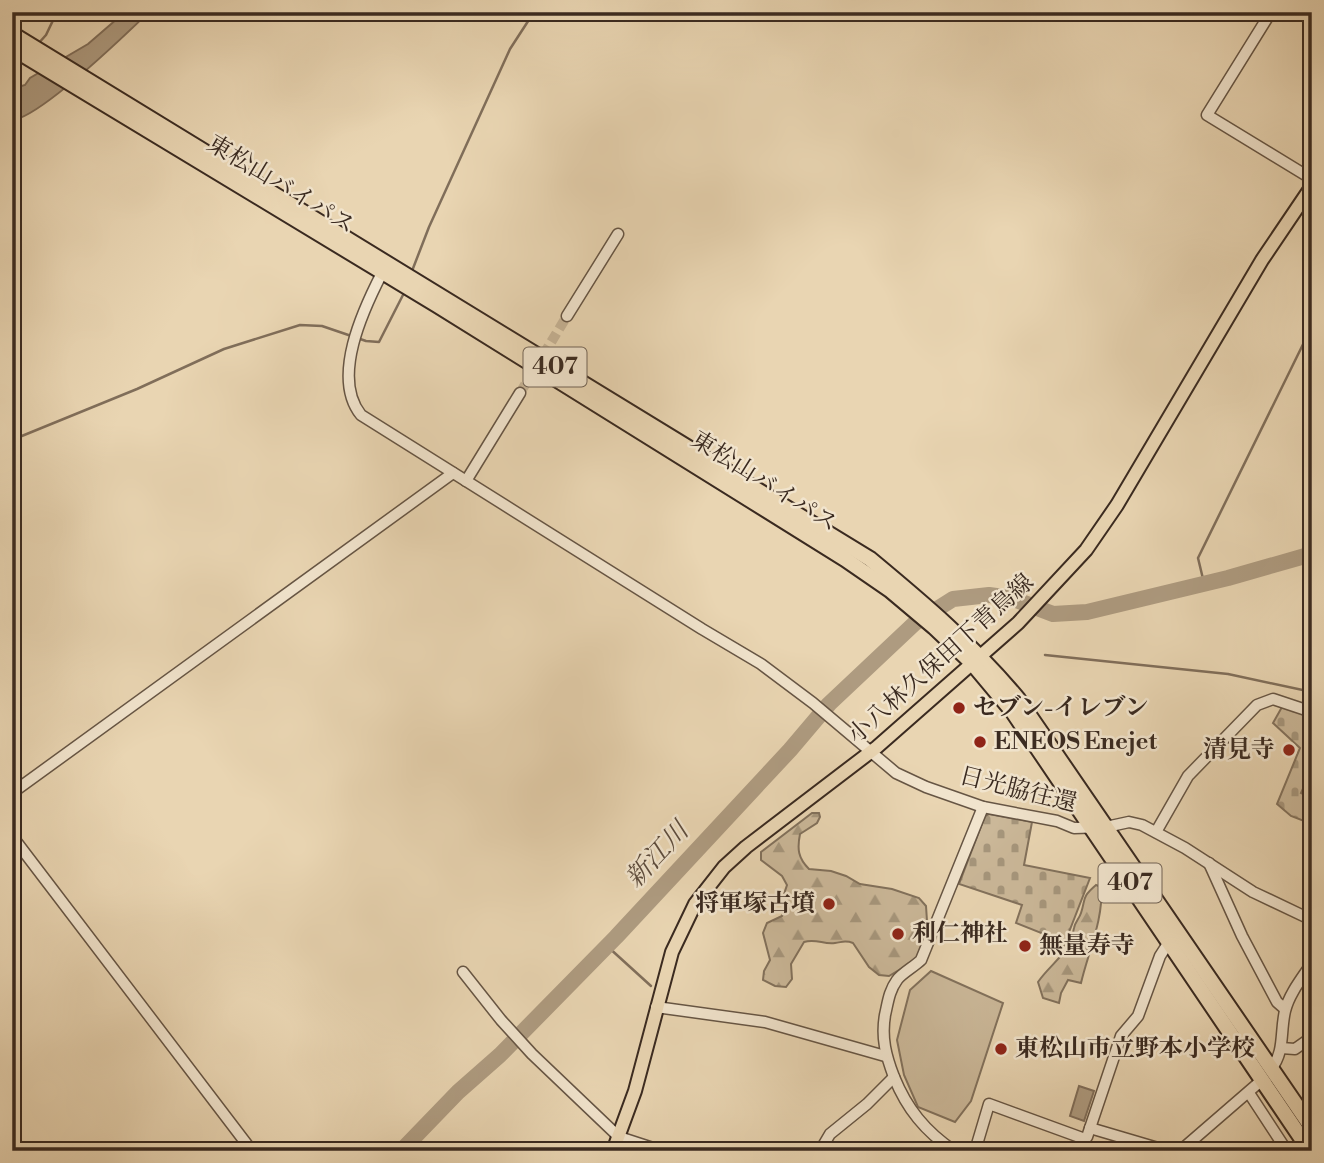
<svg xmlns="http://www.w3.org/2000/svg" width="1324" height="1163" font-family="'Libre Bodoni','Noto Serif JP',serif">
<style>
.forest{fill:url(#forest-firs);stroke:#82715c;stroke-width:2}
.cemetery{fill:url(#cemetery-stones);stroke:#82715c;stroke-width:2}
.garden{fill:#cbb899;stroke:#82715c;stroke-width:2}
.water{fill:#ae9b80;stroke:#806e5a;stroke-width:2}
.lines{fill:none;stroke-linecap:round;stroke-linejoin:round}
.stream{stroke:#806e5a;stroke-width:2.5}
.river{stroke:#ae9b80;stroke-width:16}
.minor-tunnel{stroke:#c6b395;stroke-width:10;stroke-dasharray:10 5;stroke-linecap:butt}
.minor-casing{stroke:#654;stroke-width:13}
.major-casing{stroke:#3a2a20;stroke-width:16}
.highway-casing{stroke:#3a2a20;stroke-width:18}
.minor{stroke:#f1e4cd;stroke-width:10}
.major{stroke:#e9d5b2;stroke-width:12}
.highway{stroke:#e9d5b2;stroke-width:14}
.poi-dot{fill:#8f2418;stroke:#f1e4cd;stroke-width:2.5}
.labels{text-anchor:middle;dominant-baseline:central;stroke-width:5;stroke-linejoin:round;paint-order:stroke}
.shield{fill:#f1e4cd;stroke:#716254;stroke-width:2}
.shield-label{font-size:23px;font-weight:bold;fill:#3a2a20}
.street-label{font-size:24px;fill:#3a2a20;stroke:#f1e4cd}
.poi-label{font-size:24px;font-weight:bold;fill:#3a2a20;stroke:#f1e4cd;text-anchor:start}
.water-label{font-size:26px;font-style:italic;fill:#5d4c3d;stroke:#f1e4cd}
</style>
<defs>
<pattern id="forest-firs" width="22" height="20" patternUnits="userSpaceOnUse" patternTransform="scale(1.75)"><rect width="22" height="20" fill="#cbb899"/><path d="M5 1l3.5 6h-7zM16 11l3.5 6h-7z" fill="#a6967c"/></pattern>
<pattern id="cemetery-stones" width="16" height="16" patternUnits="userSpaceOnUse" patternTransform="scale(1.75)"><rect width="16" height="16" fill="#cbb899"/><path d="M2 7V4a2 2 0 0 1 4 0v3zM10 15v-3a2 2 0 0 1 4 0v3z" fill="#a6967c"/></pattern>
</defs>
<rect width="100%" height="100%" fill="#e9d5b2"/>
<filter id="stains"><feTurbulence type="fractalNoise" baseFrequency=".00286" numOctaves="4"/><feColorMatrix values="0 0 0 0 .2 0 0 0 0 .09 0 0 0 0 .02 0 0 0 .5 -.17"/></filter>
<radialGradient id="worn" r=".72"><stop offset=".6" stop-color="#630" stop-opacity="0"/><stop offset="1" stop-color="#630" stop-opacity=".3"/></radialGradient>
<!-- forest -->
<g class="forest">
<path d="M812,813h7l1,4 -3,6 -17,11c-3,15 -2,24 9,35l22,2 15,5 14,8 32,5 27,9 7,8 2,30 -9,22 -30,18 -10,-1 -10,-8 -16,-24c-8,-3 -10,-1 -18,0 -11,2 -19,-5 -31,-1l-13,22 1,15 -6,8 -11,-1 -12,-6 1,-9 6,-11 -7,-27 4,-10 15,-7 5,-12 -3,-10 3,-9 -5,-9 -21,-16v-8z"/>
<path d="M1096,885l5,2c3,31 -13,66 -20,96l-13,-3 -7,13 -2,10 -16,-5 -5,-16c11,-16 26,-25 34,-43 3,-5 0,-5 2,-11 1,-6 5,-9 7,-15 5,-15 0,-15 15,-28z"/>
</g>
<!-- cemetery -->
<g class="cemetery">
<path d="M1282,707l30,10v52l-11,24 11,5 -8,23 -13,-5 -14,-12 23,-56 -27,-25z"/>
<path d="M989,814l43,8 -8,43 66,13 -28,72 -8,-3 1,-4 -12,-5 1,-4 -28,-11 6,-18 -63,-21 26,-68z"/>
</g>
<!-- garden -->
<path class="garden" d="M931,971l72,32 -32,98 -16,21 -37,-15 -14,-32 -7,-35 13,-50z"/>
<!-- water -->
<g class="water">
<path d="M125,12h24c-24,23 -109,106 -137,108v-31l13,-4 5,-7 58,-34z"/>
<path d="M1079,1086l15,5 -10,30 -14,-5z"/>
</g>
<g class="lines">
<!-- stream -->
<g class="stream">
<path d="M37,45l9,-10 11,-23"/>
<path d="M12,72l12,-11"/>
<path d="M412,271l17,-44 81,-178 24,-37"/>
<path d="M12,440l125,-51 87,-40 76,-24 22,1 44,15 13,1 26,-51"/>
<path d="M1204,583l-6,-25 114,-232"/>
<path d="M1045,655l183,19 84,18"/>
<path d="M607,946l44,40"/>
<path d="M956,1148l10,3"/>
</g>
<!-- river -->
<path class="river" d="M401,1151l57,-59 42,-37 116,-118 174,-187 39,-46 86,-81 38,-24 36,-4 22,3 42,16 34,-2 141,-34 84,-24"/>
<!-- minor-tunnel -->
<path class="minor-tunnel" d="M520,393l47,-77"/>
<defs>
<g id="minor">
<path d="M1271,12l-64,103 105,64"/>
<path d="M382,273c-19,37 -51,105 -21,142l341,214 59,35 52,39 83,70 30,14 57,20 74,14 17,7 32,-1 23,-5 13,3 43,23 68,44 59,28"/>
<path d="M567,316l51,-82"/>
<path d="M466,481l54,-88"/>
<path d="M12,793l441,-320"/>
<path d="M1156,832l32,-56 69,-71 16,-6 39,13"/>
<path d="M12,836l240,315"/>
<path d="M1209,863l33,73 35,66 8,7"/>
<path d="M463,972l38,48 31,34 87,83 43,14"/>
<path d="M656,1007l109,15 120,34"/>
<path d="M1281,1048l14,1 17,-12"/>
<path d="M1271,1069c14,-17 9,-37 14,-58 4,-17 17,-33 27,-48"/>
<path d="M1249,1093l38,58"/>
<path d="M1090,1128l78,23"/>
<path d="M820,1151l10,-17 37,-30 27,-27"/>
<path d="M954,1151c-29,-20 -47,-42 -60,-74 -8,-21 -13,-39 -9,-62 3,-13 4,-24 12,-35 4,-6 18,-14 24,-20l62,-153"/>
<path d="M975,1151l14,-47 96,35 2,-2 34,-101 17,-20 22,-60 9,-14"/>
<path d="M1180,1151l82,-71"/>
</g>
<path id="major" d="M613,1151l22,-60 37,-139 23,-48 29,-37 22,-20 131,-100 141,-124 68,-73 31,-45 145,-245 50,-74"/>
<g id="highway">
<path d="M12,34l858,525c53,44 104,87 148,140l294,429"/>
<path d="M12,48l425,257 408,254 45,31 44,37 38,36 41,49 297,439"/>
</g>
</defs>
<!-- minor casing -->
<use href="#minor" class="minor-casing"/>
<!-- major casing -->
<use href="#major" class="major-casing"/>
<!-- highway casing -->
<use href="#highway" class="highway-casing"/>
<!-- minor -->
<use href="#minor" class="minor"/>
<!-- major -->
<use href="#major" class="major"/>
<!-- highway -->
<use href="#highway" class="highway"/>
</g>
<!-- markers -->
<g class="poi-dot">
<circle cx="959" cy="708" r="7"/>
<circle cx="980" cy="742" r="7"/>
<circle cx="1289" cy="750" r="7"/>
<circle cx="829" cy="904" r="7"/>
<circle cx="898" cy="934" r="7"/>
<circle cx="1025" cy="946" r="7"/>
<circle cx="1001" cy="1049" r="7"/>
</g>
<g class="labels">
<!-- shield labels -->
<g class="shield">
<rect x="523.5" y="347.5" width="63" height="39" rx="5"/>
<rect x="1098.5" y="863.5" width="63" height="39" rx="5"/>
</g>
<g class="shield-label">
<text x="555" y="367">407</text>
<text x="1130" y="883">407</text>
</g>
<!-- street labels -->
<g class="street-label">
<text transform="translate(281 185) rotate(31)">東松山バイパス</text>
<text transform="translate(764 482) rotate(32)">東松山バイパス</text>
<text transform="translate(941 659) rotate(-42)">小八林久保田下青鳥線</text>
<text transform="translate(1018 790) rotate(14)">日光脇往還</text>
</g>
<!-- poi labels -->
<g class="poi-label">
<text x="973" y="708">セブン-イレブン</text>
<text x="994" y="742">ENEOS Enejet</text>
<text x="1275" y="750" text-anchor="end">清見寺</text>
<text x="815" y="904" text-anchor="end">将軍塚古墳</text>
<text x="912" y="934">利仁神社</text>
<text x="1039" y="946">無量寿寺</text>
<text x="1015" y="1049">東松山市立野本小学校</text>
</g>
<!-- water labels -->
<g class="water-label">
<text transform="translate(657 855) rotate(-47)">新江川</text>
</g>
</g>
<!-- margin -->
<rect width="1324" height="1163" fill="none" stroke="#e9d5b2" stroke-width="42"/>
<rect x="14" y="14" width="1296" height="1135" fill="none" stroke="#3a2a20" stroke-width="3.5"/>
<rect x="21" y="21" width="1282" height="1121" fill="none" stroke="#3a2a20" stroke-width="2"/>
<rect width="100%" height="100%" filter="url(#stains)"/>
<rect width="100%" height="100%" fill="url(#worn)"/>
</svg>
